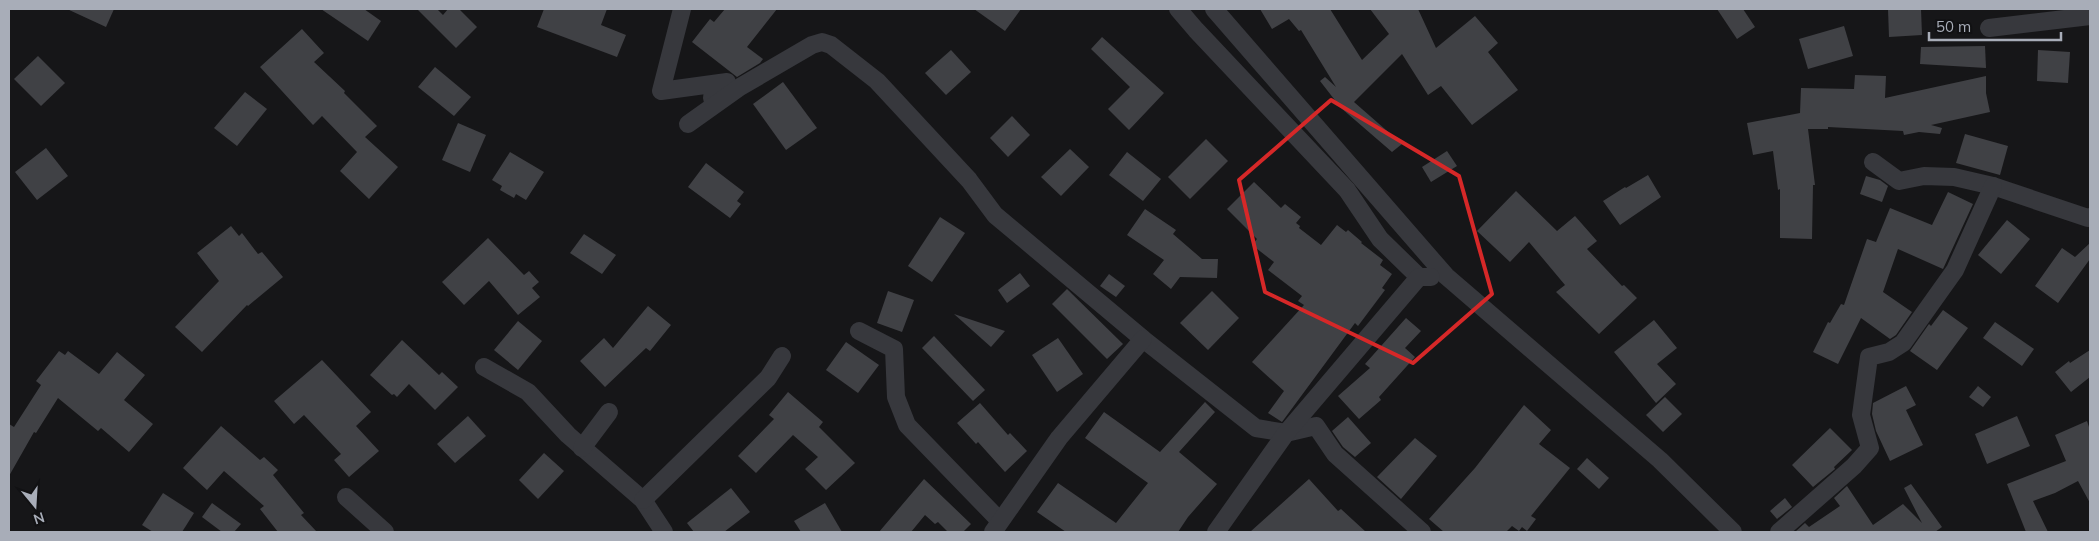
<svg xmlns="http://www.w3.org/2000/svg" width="2099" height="541" font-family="Mulish,sans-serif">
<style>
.building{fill:#404145}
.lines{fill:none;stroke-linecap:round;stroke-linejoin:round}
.minor{stroke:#37383d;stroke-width:18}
.marked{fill:none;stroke:#d62828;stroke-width:4;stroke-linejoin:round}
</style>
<rect width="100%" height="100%" fill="#161618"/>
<!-- building -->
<g class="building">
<path d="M67,9h47l-8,18z"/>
<path d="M321,9h43l17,12 -13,20z"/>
<path d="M417,9h20l6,6 5,-6h11l18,18 -21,21z"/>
<path d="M544,9h63l-6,16 25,10 -9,22 -80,-30z"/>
<path d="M725,9h52l-30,38 16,12 -3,4 -23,14 -45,-35 18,-23 4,3z"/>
<path d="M974,9h47l-16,22z"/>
<path d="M1260,9h70l32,51 27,-26 -19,-25h48l18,39 39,-32 23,27 -10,9 30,38 -46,35 -31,-39 -13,9 -26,-41 -48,48 48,42 -10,8 -51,-44 -21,-27 5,-4 11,10 -35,-57 -2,1 -10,-12 -17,10z"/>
<path d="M1717,9h26l12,18 -18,12z"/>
<path d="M1888,9h33l1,26 -33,2z"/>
<path d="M1844,26l9,30 -45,13 -9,-30z"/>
<path d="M302,29l22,24 -10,9 31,29 -1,2 33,33 -12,11 33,30 -29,32 -29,-28 17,-19 -35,-36 -9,9 -53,-58z"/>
<path d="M1102,37l62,56 -35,37 -21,-21 22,-22 -39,-38z"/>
<path d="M1985,46l1,22 -66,-4 1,-17z"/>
<path d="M951,50l20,22 -25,23 -21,-22z"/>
<path d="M2038,50l32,2 -2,31 -31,-2z"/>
<path d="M38,56l27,27 -24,23 -27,-27z"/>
<path d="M435,67l36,30 -17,19 -36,-29z"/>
<path d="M1855,75l31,1 -1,22 101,-22v17l4,19 -59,13 11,3 -2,6 -21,-2 -15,3 -1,-4 -75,-4v2h-20l7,56h-2l-1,54 -32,-1v-49l-2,1 -5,-39 -20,4 -6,-32 53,-10 1,-25 53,1z"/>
<path d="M783,82l34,46 -31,22 -33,-46z"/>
<path d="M245,92l22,17 -30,37 -23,-18z"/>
<path d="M1012,116l18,19 -22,22 -18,-19z"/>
<path d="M458,123l28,12 -16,37 -28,-12z"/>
<path d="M1965,134l43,12 -8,29 -44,-12z"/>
<path d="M1206,139l22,22 -38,38 -22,-22z"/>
<path d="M46,148l22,28 -31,24 -22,-28z"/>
<path d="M1070,149l19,18 -28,29 -20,-19z"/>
<path d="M1447,151l10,15 -26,16 -9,-15z"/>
<path d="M510,152l34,20 -18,28 -10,-6 -2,4 -14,-8 2,-4 -10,-6z"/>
<path d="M1127,152l34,27 -18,22 -34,-26z"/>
<path d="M706,163l38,29 -7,9 4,3 -11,14 -42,-31z"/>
<path d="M1648,175l13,22 -41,28 -17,-24 22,-14 1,1z"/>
<path d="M1866,176l14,4 8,6 -6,16 -22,-8z"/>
<path d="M1254,182l27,26 4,-4 16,13 -5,6 4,3 -1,2 22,17 16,-20 9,7 2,-2 14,12 -1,1 22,17 -3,5 12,9 -10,14 3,2 -27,36 -3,-3 -73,99 -14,-9 16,-22 -32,-29 52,-57 -6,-4 4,-5 -34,-26 6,-8 -22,-17 5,-6 -30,-30z"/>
<path d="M1516,191l41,40 18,-15 22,25 -10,8 35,37 2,-1 13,13 -38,36 -43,-42 9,-7 -36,-43 -19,20 -33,-31z"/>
<path d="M1948,192l25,12 -30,65 -45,-20 -15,43 29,20 -16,23 -6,4 -29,-21 -23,46 -25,-12 15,-30 2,1 11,-19 3,1 23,-66 9,3 14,-34 42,17z"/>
<path d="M1145,209l31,21 -3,4 29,25h16l-1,19 -37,-1 -9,12 -18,-15 11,-14 -37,-25z"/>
<path d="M940,217l25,16 -33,49 -24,-16z"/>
<path d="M2007,220l23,19 -29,35 -23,-19z"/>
<path d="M231,226l8,10 3,-3 16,21 4,-2 21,25 -35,29 -1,-1 -45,47 -27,-25 44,-46 -22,-28z"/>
<path d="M584,234l32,21 -14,19 -32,-21z"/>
<path d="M488,238l36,37 5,-4 10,11 -7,6 8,9 -22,18 -29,-34 -25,24 -22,-23z"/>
<path d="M2090,243v16l-32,44 -23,-17 27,-38 13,9z"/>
<path d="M1020,273l10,13 -23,17 -9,-13z"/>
<path d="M1109,274l16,12 -9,11 -16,-11z"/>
<path d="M1067,289l56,55 -16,15 -55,-55z"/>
<path d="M888,291l26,9 -12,32 -25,-9z"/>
<path d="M1212,291l27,27 -31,32 -28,-27z"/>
<path d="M648,306l23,19 -21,26 -4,-3 -41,39 -25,-26 24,-23 9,10z"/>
<path d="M1943,310l25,18 -31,42 -27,-19 19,-27 2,2z"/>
<path d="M954,314l51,17 -14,16z"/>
<path d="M1406,318l15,13 -16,17 10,9 -36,40 2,3 -22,19 -21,-23 32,-28 -5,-4z"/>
<path d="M1654,320l23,28 -20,16 19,20 -20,19 -42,-51z"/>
<path d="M518,321l24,20 -24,29 -24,-20z"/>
<path d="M1995,322l39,27 -12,17 -39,-28z"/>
<path d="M934,336l51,54 -12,11 -51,-53z"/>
<path d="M1058,338l25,36 -26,18 -25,-37z"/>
<path d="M402,340l37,35 3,-3 16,15 -23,23 -26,-26 -12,13 -3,-3 -2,1 -22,-20z"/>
<path d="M846,342l33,23 -21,28 -32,-23z"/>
<path d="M2090,350v27l-19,15 -16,-20 14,-11 1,2z"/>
<path d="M59,351l6,4 3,-4 31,23 18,-22 28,23 -21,25 29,24 -24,28 -28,-24 -3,3 -40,-33 -22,35 -2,-1 -25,44v-52l5,3 27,-42 -5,-4z"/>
<path d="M322,360l49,52 -15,14 23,25 -30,26 -15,-17 7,-6 -37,-39 -10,9 -20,-23z"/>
<path d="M1906,386l10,19 -10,5 17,35 -33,16 -14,-30 -4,-17 1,-11z"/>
<path d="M1978,386l13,11 -8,10 -14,-10z"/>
<path d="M788,392l35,30 -4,5 36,36 -29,27 -21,-21 13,-12 -25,-22 -37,38 -18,-17 36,-37 -5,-4z"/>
<path d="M1665,397l17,17 -19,18 -17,-17z"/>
<path d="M1205,402l10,10 -36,40 38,32 -29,33 -10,15h-112l-29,-20 21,-29 58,40 32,-40 -63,-45 19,-26 56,40z"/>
<path d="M980,403l28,32 2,-2 17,18 -22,21 -27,-30 -2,2 -19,-21z"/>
<path d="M1524,405l27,25 -12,14 31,24 -39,48 5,3 -9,12 -5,-4 -3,4 -7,-5 -6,6h-62l-15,-13 46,-51z"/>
<path d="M468,416l18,20 -31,27 -18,-19z"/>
<path d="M2017,416l13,30 -43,18 -12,-30z"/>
<path d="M1348,417l23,26 -16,14 -12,-10 -11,-16z"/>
<path d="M2087,421l3,9v73l-12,-22 -23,12 -22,8 15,31h-22l-19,-48 59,-23 -11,-26z"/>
<path d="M221,426l39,34 4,-3 14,13 -5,5 31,38 -3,2 16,17h-39l-18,-23 4,-3 -40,-35 -17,19 -24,-22z"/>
<path d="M1830,428l22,22 -18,17 1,2 -22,18 -21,-22z"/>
<path d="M1415,438l22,18 -36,43 -24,-22z"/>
<path d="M544,453l20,18 -26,28 -19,-19z"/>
<path d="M1587,458l22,20 -10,11 -22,-20z"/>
<path d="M924,479l47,45 -8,8h-15l-10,-10 -3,2 -10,-9 -14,17h-32z"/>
<path d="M1309,479l29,32 3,-2 25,23h-116z"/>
<path d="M1911,484l31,43 -7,5h-140l10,-9 4,4 31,-21 -6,-8 13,-12 26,39 30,-21 19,19 -18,-35z"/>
<path d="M731,488l19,24 -26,20h-30l-7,-9z"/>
<path d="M163,493l31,20 -12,19h-29l-11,-7z"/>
<path d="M1785,498l7,9 -15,12 -7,-8z"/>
<path d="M212,503l29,21 -7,8h-12l-20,-15z"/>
<path d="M825,503l17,29h-41l-7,-11z"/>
</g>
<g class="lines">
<!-- minor -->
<g class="minor">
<path d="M682,9l-21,82 66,-9 -15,16"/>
<path d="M1178,9l18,21 151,160 33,49 39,38"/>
<path d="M1214,9l232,267 214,184 73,72"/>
<path d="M1989,28l101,-12"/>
<path d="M688,124l52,-37 72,-42 10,-3 9,3 46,36 92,99 26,35 148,124 113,89 30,5 30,-7 19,28 87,78"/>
<path d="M1873,162l26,19 25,-5 30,1 39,9 95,32 2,-1"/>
<path d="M859,331l35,18 2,48 11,28 93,96"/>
<path d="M484,367l44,25 40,43 75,65 21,32"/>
<path d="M582,448l27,-36"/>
<path d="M346,497l39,35"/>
<path d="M643,500l125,-122 14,-22"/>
<path d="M993,532l66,-94 84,-99"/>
<path d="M1216,532l70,-99 133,-156h12"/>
<path d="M1779,532l75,-66 16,-18 -9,-33 8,-58 20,-5 14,-9 52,-73 38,-84"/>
</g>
</g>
<!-- marked area -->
<path class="marked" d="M1331,100l128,76 33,118 -79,69 -148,-71 -26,-112z"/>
<!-- border -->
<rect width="2099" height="541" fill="none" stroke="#a8adb8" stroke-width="20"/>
<!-- north arrow -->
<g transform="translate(35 506) rotate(162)" stroke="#111113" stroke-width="4" paint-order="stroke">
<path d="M0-4L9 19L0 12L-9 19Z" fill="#a8adb8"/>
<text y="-8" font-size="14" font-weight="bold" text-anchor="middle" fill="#a8adb8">N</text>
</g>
<!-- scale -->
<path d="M1929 32v8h132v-8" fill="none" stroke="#a8adb8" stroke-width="2.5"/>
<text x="1936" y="32" font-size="15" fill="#a8adb8" stroke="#111113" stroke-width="4" paint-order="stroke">50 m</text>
</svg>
